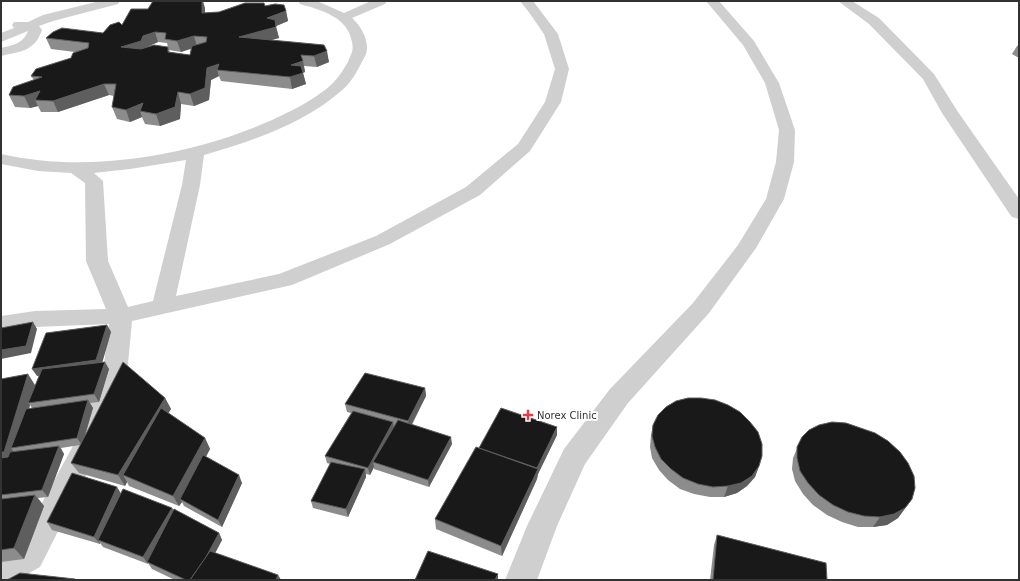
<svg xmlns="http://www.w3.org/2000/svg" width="1020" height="581" font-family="'DejaVu Sans',sans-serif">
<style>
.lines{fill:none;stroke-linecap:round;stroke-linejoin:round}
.street{fill:#cfcfcf;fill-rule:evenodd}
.wall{fill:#8c8c8c;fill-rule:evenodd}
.shaded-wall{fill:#5e5e5e}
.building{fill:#191919;stroke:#5e5e5e;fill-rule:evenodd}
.poi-dot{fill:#e13d4b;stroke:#fff;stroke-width:1.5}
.labels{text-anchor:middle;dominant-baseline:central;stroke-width:4;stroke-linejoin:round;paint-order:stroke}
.poi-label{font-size:10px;fill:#323232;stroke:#fff;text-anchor:start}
</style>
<rect width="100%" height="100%" fill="#fff"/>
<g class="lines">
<!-- street -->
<g class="street">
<path d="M100,1h20l-2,3 -65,17 -14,5 3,4c-8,22 -21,21 -41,26v-8c12,-3 22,-4 27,-17l-27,11v-9l13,-5 -2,-3 2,-3h14l15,-7z"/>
<path d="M298,1h19l27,12 27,-12h16l-2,3 -33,14c9,8 18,23 14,36 -1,3 -3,5 -4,8 -6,11 -11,21 -21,29 -36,32 -91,51 -137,64l-4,30 -24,111 103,-22 97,-38 90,-49 52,-43 27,-42 10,-33 -11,-35 -16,-23 -8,-10h13l25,33 11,35 -8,33 -31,49 -50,44 -90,49 -98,41 -160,36 -4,43 -27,82 -61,121 -23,13h-16v-24l17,-9 56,-103 30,-80 5,-40 -74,3 -34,5v-16l34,-5 71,-2 -20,-48 -1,-78 -14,-10 -33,-2 -37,-7v-10c62,14 127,9 189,-6 40,-9 112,-36 142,-64 7,-7 11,-14 16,-22 3,-8 6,-11 4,-20 -4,-25 -31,-32 -52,-38zM186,160l-4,25 -29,116 -25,6 -20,-46 -5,-80 -9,-8 36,-4z"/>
<path d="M706,1h13l35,40 25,42 16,47 -1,32 -10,37 -28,49 -47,65 -81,90 -43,61 -28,62 -20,54h-32l22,-54 37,-77 46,-60 83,-86 45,-58 28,-46 10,-37 3,-32 -14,-47 -22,-38z"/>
<path d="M838,1h14l27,17 55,56 24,38 61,87v20l-7,-2 -3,-4 -67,-100 -19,-34 -54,-55z"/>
</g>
</g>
<!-- wall -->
<g class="wall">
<path d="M265,6l21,5 2,10 -12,5 3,12 -8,2 53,5 5,17 -12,5 -13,-1 1,6 -2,1 3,11 -14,5 -71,-8 -2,-5 -8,4 -2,20 -15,6 -13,-2 -1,15 -20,7 -15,-2 -3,-7 -12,5 -13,-3 -5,-12 2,-11 -5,-1 -51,17h-17l-3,-6 -8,2 -15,-1 -6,-12 25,-15 -3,-4 40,-18 4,-6 -24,-3 -5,-11 57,-5 19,-8 83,-17v5l14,-1zM158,42l9,1 1,4 -22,1 1,-1zM191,48l-1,7 -20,-3 -1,-2 12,2z"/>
<path d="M1019,45v13l-7,-4 5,-8z"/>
<path d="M107,325l4,7 -9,30 7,7 -10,33 -9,1 3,5 -8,28 80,-38 6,11 -3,4 37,25 5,11 -4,8 36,26 -20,44 -38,-21 -2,-4 -3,4 -50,-20 -2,-4 -2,4 -46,-13 -8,-10 9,-18 -19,3 3,6 -16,43 -10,1 6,8 -20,53 -23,3v-183l34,6 -1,3 5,-12h-2zM30,405l2,3 -3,1z"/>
<path d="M425,388l1,8 -14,29 40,19 -23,43 -55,-18v-2l-4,8 -4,-1v3l-18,40 -35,-9 -2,-7 19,-37 -3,-1 -2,-7 26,-43 -4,-1 -2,-8z"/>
<path d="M653,425l106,41 -4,11 -8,9 -10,7 -13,4h-14l-16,-3 -14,-5 -12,-9 -9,-10 -7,-12 -2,-11 1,-12z"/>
<path d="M557,435l-19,39 -1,5 -35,77 -66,-27 -1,-10 44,-71z"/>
<path d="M802,437l110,62 -14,19 -11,7 -14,2h-15l-16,-5 -15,-7 -14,-10 -10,-11 -8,-13 -3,-12 1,-11z"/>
<path d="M121,493l51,15 1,2 46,23 3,7 -7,13 63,22 3,5h-106l-23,-11 -4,-6v1l-45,-17 -3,-4v1l-48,-14 -5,-8z"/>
<path d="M717,535l110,45h-117l4,-35z"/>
</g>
<!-- shaded-wall -->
<g class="shaded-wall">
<path d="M202,1h1l2,7v16l-3,-11z"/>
<path d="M286,11l2,10 -19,8 -2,-11z"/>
<path d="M276,27l3,11 -37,10 -3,-11z"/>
<path d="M155,32l3,10 -11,5 -2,5 -24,-5 22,-11z"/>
<path d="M194,36l3,11 -16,5 -4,-11z"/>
<path d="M327,51l2,11 -12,5 -3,-11z"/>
<path d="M303,61l2,11 -4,1h2l3,11 -14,5 -2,-12 1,-12z"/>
<path d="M219,64l-2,6 2,6 -8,4 -2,20 -15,6 -4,-12 17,-26z"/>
<path d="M104,84l5,11 -51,17 -5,-11z"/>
<path d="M40,91l-5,9 3,6 -8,2 -6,-12z"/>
<path d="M178,92l3,12 -1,15 -20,7 -4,-12z"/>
<path d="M143,103l-3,8 2,6 -12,5 -4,-12z"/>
<path d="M33,322l4,7 -6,24 -30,6v-9z"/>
<path d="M107,325l4,7 -10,35 -64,9 -5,-7z"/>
<path d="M105,362l4,7 -10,33 -5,-8z"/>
<path d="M28,374l7,11 -5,17 -2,1 2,2 -13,42 -6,1 4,6 -14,11v-13z"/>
<path d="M425,388l1,8 -17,33 -1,-8z"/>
<path d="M165,398l6,11 -42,69 -6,-3 4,7 -2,4 -7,-11z"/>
<path d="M88,400l5,8 -11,37 -5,-7z"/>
<path d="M393,422l1,7 -21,33 1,5 -4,8 -2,-7z"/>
<path d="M557,427v8l-19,39 -1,5 -35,77 -1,-10 36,-78z"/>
<path d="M451,437l1,7 -23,43 -1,-7z"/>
<path d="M205,438l5,11 -28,51 -2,-1 2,3 -3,4 -6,-10z"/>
<path d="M59,446l5,8 -16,43 -6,-7z"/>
<path d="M759,466l-4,11 -8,9 -10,7 -13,4 4,-11z"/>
<path d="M365,469l1,8 -18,40 -2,-8z"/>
<path d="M239,475l3,8 -20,44 -4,-7z"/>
<path d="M117,487l5,8 -24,45 2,3v1l-6,-7z"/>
<path d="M35,495l9,11 -20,53 -10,-11z"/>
<path d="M912,499l-14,19 -11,7 -14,2 7,-10z"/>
<path d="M172,508l4,7 -29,47 1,2 -5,-7z"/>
<path d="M219,533l3,7 -21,40h-8z"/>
<path d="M498,574v6h-3z"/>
<path d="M278,575l3,5h-5z"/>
</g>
<!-- building -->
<g class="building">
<path d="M153,1h49v12l17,-1 26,-9h19l1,3 10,-2 9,1 2,6 -19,7 8,2 1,7 -37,10 85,8 3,6 -13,5 -13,-1 2,6 -12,4 10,1 2,7 -13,4 -73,-7 2,-6 -12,4 -2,20 -15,6 -12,-2 -3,15 -19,7 -16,-3 3,-8 -17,7 -14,-3 4,-23h-12l-51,17 -18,-1 5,-9 -16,5 -15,-1 4,-8 29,-10 -11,-1 5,-7 35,-11 2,-5 15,-5 1,-5 -43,-5 7,-6 9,-4 41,5 7,-8 9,-3 3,3 9,-16h17zM155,32l11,1 -1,6 12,2 17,-5 13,1 -1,5 -14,4 -2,9 -22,-3v-5l-14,-2 -13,4 -20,-2 20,-6 2,-5z"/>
<path d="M33,322l-7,24 -25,4v-22z"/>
<path d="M107,325l-11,35 -64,9 14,-36z"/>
<path d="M105,362l-11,32 -66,9 14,-34z"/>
<path d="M123,362l42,36 -47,77 -47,-12z"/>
<path d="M365,373l60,15 -17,33 -63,-17z"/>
<path d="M28,374l-24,78h-3v-73z"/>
<path d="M688,398h13l14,2 13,5 12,7 10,10 8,10 4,12v12l-3,10 -7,10 -11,7 -13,3 -15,1 -15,-3 -15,-6 -12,-9 -10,-10 -6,-12 -3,-11 1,-11 5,-10 8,-8 10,-6z"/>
<path d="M88,400l-11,38 -66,10 15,-39z"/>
<path d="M161,408l44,30 -32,58 -50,-21z"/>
<path d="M501,408l56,19 -20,41 -58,-20z"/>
<path d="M353,411l40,11 -25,46 -43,-12z"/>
<path d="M398,420l53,17 -23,43 -55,-18z"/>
<path d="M832,422l14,1 29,10 13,8 12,11 8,11 6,13 1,12 -3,11 -7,9 -11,6 -14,3 -16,-1 -16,-4 -15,-7 -14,-10 -11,-12 -8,-12 -3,-13v-11l5,-10 7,-7 10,-5z"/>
<path d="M59,446l-17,44 -41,5v-37l7,-1 2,-5z"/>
<path d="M476,447l62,22 -37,77 -66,-27z"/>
<path d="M203,455l36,20 -21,45 -38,-21z"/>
<path d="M331,462l34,7 -19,40 -35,-8z"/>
<path d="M72,473l45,14 -23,50 -47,-15z"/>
<path d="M123,489l49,19 -29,49 -45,-17z"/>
<path d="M35,495l-21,53 -13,2v-51z"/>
<path d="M174,509l45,24 -14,26 -15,21h-4l-39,-18z"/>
<path d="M717,535l109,28 1,17h-114z"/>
<path d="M210,551l68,24 -2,5h-86z"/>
<path d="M428,551l70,23 -3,6h-80z"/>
<path d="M20,573l55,6v1h-68z"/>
</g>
<!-- markers -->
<path class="poi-dot" d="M526 409h4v4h4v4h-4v4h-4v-4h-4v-4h4z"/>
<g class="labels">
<!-- poi labels -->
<g class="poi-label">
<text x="537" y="415">Norex Clinic</text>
</g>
</g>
<!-- border -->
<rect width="1020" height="581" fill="none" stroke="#323232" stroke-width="4"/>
</svg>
